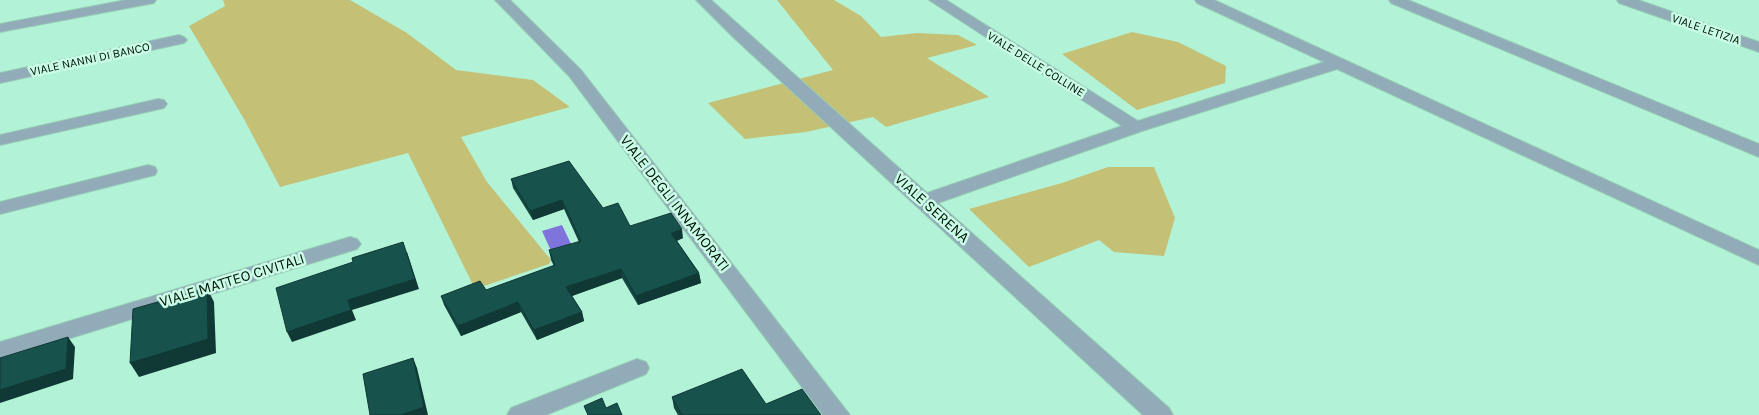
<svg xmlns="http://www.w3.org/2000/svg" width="1759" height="415" font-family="Karla,sans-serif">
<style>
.green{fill:#c4c177}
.water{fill:#7f74db}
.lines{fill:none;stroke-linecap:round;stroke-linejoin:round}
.street-casing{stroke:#96ceb5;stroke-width:2}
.street{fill:#91acb8;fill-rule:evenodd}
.wall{fill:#144741}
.shaded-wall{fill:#103935}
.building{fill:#17524c;stroke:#103935}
.labels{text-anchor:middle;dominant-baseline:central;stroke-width:5;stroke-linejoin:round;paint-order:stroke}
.far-street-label{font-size:12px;fill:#001108;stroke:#c9fde6}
.street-label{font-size:15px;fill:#001108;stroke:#c9fde6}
</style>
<rect width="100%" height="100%" fill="#b2f2d6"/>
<!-- green -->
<g class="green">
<path d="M223,0h127l57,33 49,37 77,10 37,27 -109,30 26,45 64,78 -2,4 -74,25 -67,-136 -128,34 -36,-68 -55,-93 36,-20z"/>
<path d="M777,0h57l27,16 20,21 36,-4 41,2 19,10 -50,13 62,39 -103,30 -13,-10 -67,15 -61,7 -37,-36 125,-33z"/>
<path d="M1132,32l46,10 48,24 -1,17 -88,27 -75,-56z"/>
<path d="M1108,167h46l21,51 -11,38 -50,-4 -15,-12 -70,27 -60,-58 93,-26z"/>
</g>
<!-- water -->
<path class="water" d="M562,225l10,21 -20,7 -10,-22z"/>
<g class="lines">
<defs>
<g id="street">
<path d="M126,0h30l-2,3 -5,1 -149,28v-8z"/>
<path d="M495,0h15l71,70 269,345h-27l-254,-339z"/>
<path d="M696,0h15l216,193 195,-67 -193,-126h17l192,121 186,-59 -127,-59 -2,-3h19l545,250v15l-422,-196 -195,62 -204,72 231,205 4,7h-30l-410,-378z"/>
<path d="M1389,0h19l351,144v13l-368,-154z"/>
<path d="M1617,0h21l121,42v10l-140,-49z"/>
<path d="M179,35l5,2 3,3 -3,3 -184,40v-10z"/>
<path d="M158,99l6,1 3,4 -3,4 -164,37v-10z"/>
<path d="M148,165l7,2 2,4 -2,4 -155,39v-12z"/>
<path d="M350,237l7,2 4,5 -4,5 -357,111v-18z"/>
<path d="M637,359l9,3 3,6 -3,6 -100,41h-39l4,-7z"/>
</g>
</defs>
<!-- street casing -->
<use href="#street" class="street-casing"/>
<!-- street -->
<use href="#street" class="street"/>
</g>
<!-- wall -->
<g class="wall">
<path d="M511,179l92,29 27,18 53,12 -6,3 22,32 2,10 -63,22 -16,-27 -50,18 10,16 2,9 -47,19 -16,-28 -60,24 -17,-31 -3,-9 45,-6 68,-24 -3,-6 -2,-10 30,-8 -15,-33 -31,11 -20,-32z"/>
<path d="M672,397l94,7 55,11h-143l-4,-7z"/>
</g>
<!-- shaded-wall -->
<g class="shaded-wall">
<path d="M562,200l2,9 -31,11 -3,-9z"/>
<path d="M682,229l1,9 -11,4 -1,-9z"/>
<path d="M407,252l12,37 -67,21 4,10 -64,22 -5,-10 61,-32z"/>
<path d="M621,269l1,9 -53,19 -3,-10z"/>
<path d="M699,273l2,10 -63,22 -2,-9z"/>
<path d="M207,288l7,14 2,51 -77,24 -9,-14z"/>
<path d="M518,302l3,10 -60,24 -3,-10z"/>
<path d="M582,312l2,9 -47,19 -3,-10z"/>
<path d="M68,337l7,10 -2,32 -73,24v-13z"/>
<path d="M413,358l4,10 11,47h-27z"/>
</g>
<!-- building -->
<g class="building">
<path d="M569,161l34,47 15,-5 12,23 41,-13 11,16 -11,4 28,40 -63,23 -15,-27 -55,18 16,25 -48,18 -16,-28 -60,24 -17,-30 39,-15 6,9 69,-25 -6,-15 32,-9 -19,-41 -32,11 -19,-32z"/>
<path d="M403,242l12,37 -67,21 3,10 -64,22 -11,-44 77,-26 -1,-4z"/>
<path d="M207,288l1,51 -78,24 3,-54z"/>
<path d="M68,337l-2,32 -66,21v-32z"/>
<path d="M413,358l11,49 -23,8h-31l-7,-41z"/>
<path d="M742,369l24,35 36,-15 19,26h-139l-10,-18z"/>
<path d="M602,398l4,10 11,-5 5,12h-34l-4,-9z"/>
</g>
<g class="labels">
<!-- far-street labels -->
<g class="far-street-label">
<text transform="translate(1706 29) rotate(19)">VIALE LETIZIA</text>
<text transform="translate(90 59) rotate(-12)">VIALE NANNI DI BANCO</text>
<text transform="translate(1036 64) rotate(32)">VIALE DELLE COLLINE</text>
</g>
<!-- street labels -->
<g class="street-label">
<text transform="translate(675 203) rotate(52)">VIALE DEGLI INNAMORATI</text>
<text transform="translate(932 208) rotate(42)">VIALE SERENA</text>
<text transform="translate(232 280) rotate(-17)">VIALE MATTEO CIVITALI</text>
</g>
</g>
</svg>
